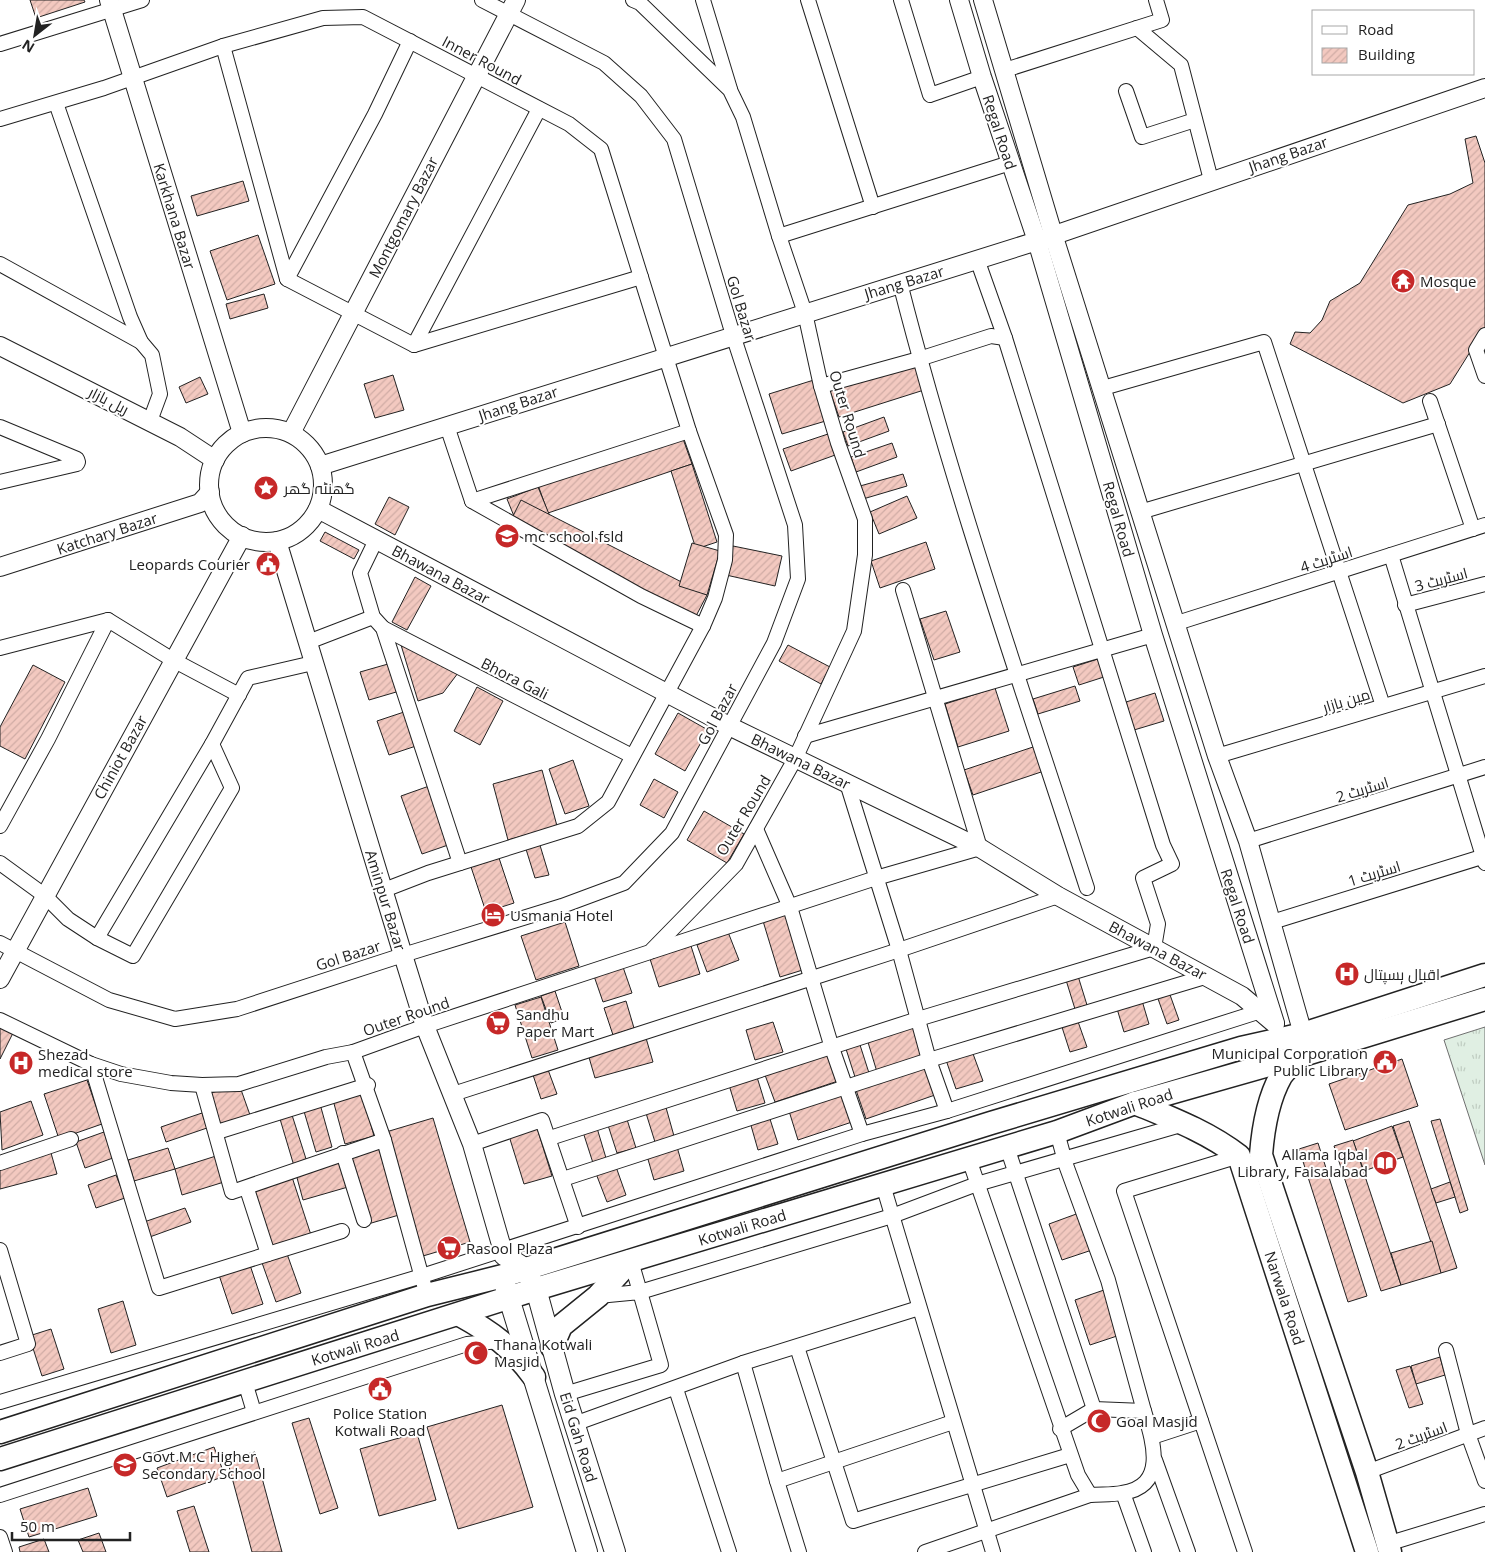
<svg xmlns="http://www.w3.org/2000/svg" width="1485" height="1552" font-family="'Open Sans',Cairo,sans-serif">
<style>
.park{fill:url(#park-tufts);stroke:#6f6f6f}
.building{fill:url(#building-hatch);stroke:#222}
.lines{fill:none;stroke-linecap:round;stroke-linejoin:round}
.minor-casing{stroke:#222;stroke-width:16}
.tertiary-casing{stroke:#222;stroke-width:20}
.secondary-casing{stroke:#222;stroke-width:22}
.primary-casing{stroke:#222;stroke-width:25}
.minor{stroke:#fff;stroke-width:14}
.tertiary{stroke:#fff;stroke-width:18}
.secondary{stroke:#fff;stroke-width:20}
.primary{stroke:#fff;stroke-width:22}
.labels{text-anchor:middle;dominant-baseline:central;stroke-width:4;stroke-linejoin:round;paint-order:stroke}
.street-label{font-size:15px;fill:#222;stroke:#fff}
.poi-label{font-size:15px;fill:#222;stroke:#fff;text-anchor:start}
</style>
<defs>
<pattern id="park-tufts" width="24" height="20" patternUnits="userSpaceOnUse" patternTransform="scale(1.25)"><rect width="24" height="20" fill="#e0efe3"/><path d="M3 7l-1-3M5 7V3M7 7l1-3M15 17l-1-3M17 17v-4M19 17l1-3" fill="none" stroke="#c0cdc2"/></pattern>
<pattern id="building-hatch" width="6" height="6" patternUnits="userSpaceOnUse" patternTransform="scale(1.25)"><rect width="6" height="6" fill="#f3c9c0"/><path d="M-1 1l2-2M0 6l6-6M5 7l2-2" fill="none" stroke="#d0aca5"/></pattern>
</defs>
<rect width="100%" height="100%" fill="#fff"/>
<!-- park -->
<path class="park" d="M1485,1027v138l-41,-125z"/>
<!-- building -->
<g class="building">
<path d="M30,0h54l1,2 -49,16z"/>
<path d="M1476,136l9,27v165l-35,56 -47,19 -113,-59 5,-12 15,1 12,-13 8,-19 30,-18 48,-78 42,-11 23,-11 -8,-44z"/>
<path d="M243,181l6,20 -52,15 -6,-20z"/>
<path d="M258,235l17,49 -48,16 -17,-49z"/>
<path d="M264,294l4,14 -38,11 -4,-15z"/>
<path d="M915,363l9,27 -85,27 -9,-26z"/>
<path d="M393,375l11,35 -29,8 -11,-34z"/>
<path d="M200,377l8,17 -22,9 -7,-16z"/>
<path d="M817,379l12,41 -47,14 -13,-40z"/>
<path d="M884,417l5,14 -41,15 -5,-14z"/>
<path d="M831,433l7,21 -47,17 -8,-22z"/>
<path d="M682,436l10,28 -144,49 -10,-28z"/>
<path d="M892,443l5,14 -41,15 -5,-15z"/>
<path d="M692,464l25,78 -21,7 -25,-78z"/>
<path d="M903,474l4,12 -44,13 -3,-13z"/>
<path d="M538,487l11,27 -31,12 -11,-27z"/>
<path d="M907,496l10,22 -38,16 -9,-22z"/>
<path d="M389,497l20,10 -14,28 -20,-11z"/>
<path d="M521,500l186,95 -11,21 -186,-94z"/>
<path d="M325,532l34,18 -5,9 -34,-18z"/>
<path d="M926,542l9,27 -55,19 -9,-27z"/>
<path d="M692,543l28,8 -13,44 -28,-9z"/>
<path d="M733,546l49,10 -7,30 -49,-11z"/>
<path d="M415,577l16,9 -24,44 -15,-8z"/>
<path d="M946,611l14,41 -26,8 -14,-41z"/>
<path d="M401,645l57,28 -15,20 -25,8z"/>
<path d="M788,645l42,22 -9,17 -42,-23z"/>
<path d="M1101,658l6,18 -28,9 -6,-18z"/>
<path d="M395,662l8,28 -34,10 -9,-28z"/>
<path d="M33,665l32,17 -40,77 -25,-13v-19z"/>
<path d="M1075,686l5,15 -42,13 -5,-15z"/>
<path d="M477,687l26,14 -23,44 -26,-14z"/>
<path d="M995,688l14,43 -51,16 -13,-43z"/>
<path d="M1155,693l9,28 -30,9 -8,-28z"/>
<path d="M407,711l12,34 -30,10 -12,-34z"/>
<path d="M678,713l30,17 -23,41 -30,-17z"/>
<path d="M1036,746l8,25 -71,24 -9,-25z"/>
<path d="M573,760l16,46 -24,8 -16,-45z"/>
<path d="M542,770l15,56 -49,14 -15,-56z"/>
<path d="M654,779l24,13 -14,26 -24,-13z"/>
<path d="M432,785l22,58 -32,11 -21,-58z"/>
<path d="M704,811l40,23 -17,29 -40,-23z"/>
<path d="M539,842l10,33 -14,3 -10,-32z"/>
<path d="M499,858l15,45 -28,9 -15,-45z"/>
<path d="M789,913l17,56 -26,8 -17,-56z"/>
<path d="M565,922l14,44 -43,14 -15,-44z"/>
<path d="M728,932l11,28 -32,12 -10,-27z"/>
<path d="M691,946l9,28 -41,13 -9,-28z"/>
<path d="M623,967l9,26 -29,9 -9,-26z"/>
<path d="M1078,976l9,29 -12,4 -9,-29z"/>
<path d="M555,991l9,27 -13,5 -10,-27z"/>
<path d="M1169,992l10,28 -12,4 -10,-28z"/>
<path d="M1140,994l9,30 -25,8 -9,-30z"/>
<path d="M541,997l17,53 -26,8 -17,-53z"/>
<path d="M626,1001l8,27 -21,7 -9,-27z"/>
<path d="M1076,1016l11,31 -17,5 -10,-31z"/>
<path d="M773,1022l10,30 -28,8 -9,-30z"/>
<path d="M915,1025l10,32 -48,15 -10,-33z"/>
<path d="M0,1027l13,6 -13,26z"/>
<path d="M646,1038l7,24 -58,16 -7,-24z"/>
<path d="M860,1045l9,28 -14,4 -9,-28z"/>
<path d="M972,1051l11,30 -27,8 -10,-29z"/>
<path d="M829,1053l9,28 -63,21 -10,-27z"/>
<path d="M1402,1059l16,47 -73,24 -16,-46z"/>
<path d="M547,1067l10,27 -16,5 -9,-27z"/>
<path d="M925,1067l10,28 -69,24 -10,-29z"/>
<path d="M757,1077l8,26 -28,8 -8,-26z"/>
<path d="M87,1080l15,44 -43,15 -15,-45z"/>
<path d="M239,1084l11,31 -31,11 -11,-32z"/>
<path d="M362,1092l12,44 -29,8 -12,-44z"/>
<path d="M843,1095l9,27 -54,18 -9,-29z"/>
<path d="M31,1101l12,34 -41,15 -2,-38z"/>
<path d="M320,1104l12,43 -16,5 -13,-44z"/>
<path d="M665,1104l9,32 -19,6 -10,-32z"/>
<path d="M202,1113l5,15 -41,14 -5,-15z"/>
<path d="M625,1113l11,35 -19,5 -11,-34z"/>
<path d="M292,1115l15,47 -13,4 -14,-47z"/>
<path d="M769,1116l9,28 -20,6 -8,-28z"/>
<path d="M433,1118l37,124 -47,14 -37,-124z"/>
<path d="M1440,1119l28,91 -8,3 -29,-92z"/>
<path d="M1409,1121l48,147 -16,5 -48,-147z"/>
<path d="M1392,1126l11,31 -39,14 -11,-30z"/>
<path d="M537,1128l15,48 -28,8 -15,-48z"/>
<path d="M597,1128l9,30 -13,5 -10,-31z"/>
<path d="M104,1132l9,26 -28,10 -9,-26z"/>
<path d="M675,1140l9,31 -30,9 -9,-31z"/>
<path d="M1353,1140l48,145 -20,6 -47,-145z"/>
<path d="M1318,1143l49,153 -19,6 -49,-153z"/>
<path d="M49,1146l8,28 -57,15v-30z"/>
<path d="M378,1146l21,69 -31,9 -21,-69z"/>
<path d="M168,1148l7,21 -41,12 -6,-21z"/>
<path d="M216,1156l8,26 -42,13 -7,-26z"/>
<path d="M340,1161l8,26 -45,13 -7,-26z"/>
<path d="M615,1164l11,31 -19,7 -12,-31z"/>
<path d="M116,1175l9,23 -29,10 -8,-23z"/>
<path d="M292,1177l19,58 -39,12 -18,-58z"/>
<path d="M1450,1182l5,15 -19,6 -5,-14z"/>
<path d="M185,1208l6,14 -44,16 -6,-15z"/>
<path d="M1079,1213l13,37 -30,10 -13,-36z"/>
<path d="M1432,1241l9,32 -40,12 -10,-32z"/>
<path d="M286,1251l15,42 -25,9 -15,-42z"/>
<path d="M249,1262l14,42 -31,10 -14,-42z"/>
<path d="M1104,1290l16,45 -30,10 -15,-45z"/>
<path d="M123,1301l13,44 -25,8 -13,-44z"/>
<path d="M51,1329l13,40 -22,7 -13,-40z"/>
<path d="M1440,1357l5,18 -29,9 -5,-18z"/>
<path d="M1410,1366l13,38 -14,4 -13,-38z"/>
<path d="M502,1405l31,102 -75,22 -31,-102z"/>
<path d="M309,1418l29,90 -18,6 -28,-91z"/>
<path d="M417,1433l19,67 -57,16 -19,-67z"/>
<path d="M214,1447l11,29 -58,21 -10,-29z"/>
<path d="M255,1452l27,100h-30l-25,-93z"/>
<path d="M88,1488l9,28 -68,21 -9,-28z"/>
<path d="M194,1506l15,46h-19l-13,-41z"/>
<path d="M99,1533l7,19h-23l-5,-12z"/>
<path d="M44,1539l5,13h-29l-1,-5z"/>
</g>
<g class="lines">
<defs>
<g id="minor">
<path d="M703,0l27,89"/>
<path d="M808,0l65,207"/>
<path d="M901,0l29,95 52,-18"/>
<path d="M1137,28l44,37 30,115"/>
<path d="M0,44l142,-44"/>
<path d="M223,46l64,233 127,66 227,-68"/>
<path d="M1005,70l157,-50 -6,-20"/>
<path d="M1126,91l16,46 53,-17"/>
<path d="M56,103l74,214 11,25 11,13 8,39 -10,27"/>
<path d="M0,119l104,-31 119,-42 100,-28 40,-1 206,107 32,25 88,282 37,104 -1,25 -10,38 -12,28 -95,176 -30,24 -150,47 -44,17"/>
<path d="M779,236l231,-73"/>
<path d="M0,264l141,78"/>
<path d="M287,279l88,-165 35,-73"/>
<path d="M900,283c52,204 122,405 187,605"/>
<path d="M1485,335l-9,15 9,26"/>
<path d="M414,345l125,-236"/>
<path d="M821,386l98,-27 72,-23 14,2"/>
<path d="M1103,388l161,-46 119,364"/>
<path d="M1430,401l43,128"/>
<path d="M447,426l25,75 169,95 62,30"/>
<path d="M0,427l77,32 1,3 -1,2 -77,18"/>
<path d="M472,501l217,-70"/>
<path d="M1140,512l298,-88"/>
<path d="M376,540l-16,33 13,44 10,11 77,235"/>
<path d="M1391,555l94,308"/>
<path d="M1405,605l80,-21"/>
<path d="M1177,623l308,-98"/>
<path d="M383,628l249,128"/>
<path d="M308,642l65,-25"/>
<path d="M0,648l108,-28 65,40 66,35"/>
<path d="M805,736l348,-101"/>
<path d="M1217,756l268,-80"/>
<path d="M847,783l52,167 30,110 18,51"/>
<path d="M0,826l48,-87 60,-119"/>
<path d="M756,829l34,78 42,141 30,86"/>
<path d="M1248,841l237,-74"/>
<path d="M0,863l44,32 24,24 29,19 36,18 99,-168 -20,-44"/>
<path d="M1272,922l213,-66"/>
<path d="M97,938l115,-194 36,-66 65,-15"/>
<path d="M0,943l109,57 66,19 62,-10 166,-54 159,-49 62,-23 48,-50 102,-190 24,-64 -3,-54 -62,-190 -59,-196 -33,-43 -37,-33 -122,-63"/>
<path d="M653,951l223,-73 104,-30 -77,-258"/>
<path d="M0,1020l91,44 30,10 50,9 31,2 37,-1 87,-27 27,-5 72,-26 225,-74 86,-88 59,-105 59,-128 11,-76v-36l-27,-76 -17,-57 -16,-73 -26,-77 -36,-119 -13,-27 -90,-87 -7,-3"/>
<path d="M353,1052l31,88 40,145"/>
<path d="M91,1064l68,224 183,-57"/>
<path d="M202,1085l30,107 152,-52"/>
<path d="M453,1094l446,-144 159,-54"/>
<path d="M217,1132l151,-47"/>
<path d="M1057,1132l9,33 42,115 36,131"/>
<path d="M550,1138l368,-119 236,-71 4,-24 -15,-46 29,-14 -9,-19 -158,-507 -28,-79"/>
<path d="M472,1144l70,-24 36,107"/>
<path d="M343,1153l21,67"/>
<path d="M1239,1156l-115,35 121,361"/>
<path d="M969,1159l109,316 12,20c11,-1 21,0 32,-2 46,-7 31,-52 22,-82l-50,-2 -87,-262"/>
<path d="M0,1163l71,-24"/>
<path d="M563,1179l366,-119 279,-84"/>
<path d="M883,1185l110,367"/>
<path d="M247,1189l21,65"/>
<path d="M0,1250l28,94 -28,9"/>
<path d="M631,1261l9,31 252,-76 85,-32 207,-60"/>
<path d="M797,1347l56,174 217,-66"/>
<path d="M1446,1350l22,84 17,47"/>
<path d="M743,1363l34,118 176,-59"/>
<path d="M245,1382l9,30"/>
<path d="M676,1389l53,163"/>
<path d="M565,1394l96,-29 -21,-73 -42,4"/>
<path d="M0,1402l422,-126 440,-142 85,-23 314,-100"/>
<path d="M574,1424l169,-61 176,-55"/>
<path d="M1060,1429l34,-20"/>
<path d="M1152,1437l49,-16"/>
<path d="M1155,1460l33,92"/>
<path d="M1367,1472l118,-44"/>
<path d="M777,1481l22,71"/>
<path d="M1123,1493l21,59"/>
<path d="M0,1495l467,-151 33,-3"/>
<path d="M0,1537l5,15"/>
<path d="M1387,1544l98,-30"/>
<path d="M925,1552l165,-57"/>
</g>
<g id="tertiary">
<path d="M109,0l133,433"/>
<path d="M959,0l23,77 55,164 116,394 122,388"/>
<path d="M983,0l70,234 164,522 31,85 55,193"/>
<path d="M0,346l180,91 35,23"/>
<circle cx="266" cy="485" r="57"/>
<path d="M291,433l225,-433"/>
<path d="M320,466l717,-225 448,-153"/>
<path d="M318,509l411,217 251,122 78,48 184,100 33,28"/>
<path d="M277,541l126,414 22,71 47,118 32,111"/>
<path d="M0,567l200,-64 10,-11"/>
<path d="M0,979l242,-443"/>
</g>
<g id="secondary">
<path d="M504,1255l20,13 12,21 29,105 50,158"/>
<path d="M504,1282l83,270"/>
</g>
<g id="primary">
<path d="M1300,1056c-6,6 -14,13 -19,20 -13,23 -18,53 -20,79l106,317 23,80"/>
<path d="M1135,1103c36,15 73,29 104,53l128,396"/>
<path d="M460,1315c31,17 53,33 74,62"/>
<path d="M552,1347l9,-21 37,-30 32,-35"/>
<path d="M0,1432l427,-137 76,-19 488,-153 250,-75 62,-14 182,-59"/>
<path d="M0,1459l536,-170 521,-157 78,-29 165,-47 185,-57"/>
</g>
</defs>
<!-- minor casing -->
<use href="#minor" class="minor-casing"/>
<!-- tertiary casing -->
<use href="#tertiary" class="tertiary-casing"/>
<!-- secondary casing -->
<use href="#secondary" class="secondary-casing"/>
<!-- primary casing -->
<use href="#primary" class="primary-casing"/>
<!-- minor -->
<use href="#minor" class="minor"/>
<!-- tertiary -->
<use href="#tertiary" class="tertiary"/>
<!-- secondary -->
<use href="#secondary" class="secondary"/>
<!-- primary -->
<use href="#primary" class="primary"/>
</g>
<!-- icons -->
<defs>
<symbol id="temple-disc" viewBox="-11 -11 22 22"><circle r="9.5" fill="#c62828" stroke="#fff"/><path d="M0-6L5-2H3V0L6.5 2.5H4V6H1.5V3h-3V6H-4V2.5H-6.5L-3 0V-2H-5Z" fill="#fff"/></symbol>
<symbol id="sight-disc" viewBox="-11 -11 22 22"><circle r="9.5" fill="#c62828" stroke="#fff"/><path d="M0-6L1.8-2.2L6-1.7L2.9 1.2L3.7 5.4L0 3.3L-3.7 5.4L-2.9 1.2L-6-1.7L-1.8-2.2Z" fill="#fff"/></symbol>
<symbol id="school-disc" viewBox="-11 -11 22 22"><circle r="9.5" fill="#c62828" stroke="#fff"/><path d="M0-5L7-2L0 1L-7-2ZM-4 1L0 2.5L4 1V4Q0 6-4 4Z" fill="#fff"/></symbol>
<symbol id="civic-disc" viewBox="-11 -11 22 22"><circle r="9.5" fill="#c62828" stroke="#fff"/><path d="M-.6-6.5H3V-4.5H.6V-3L4-1V1h2V6H-6V1h2V-1L-.6-3ZM-1.2 2.5V6h2.4V2.5Z" fill="#fff"/></symbol>
<symbol id="hotel-disc" viewBox="-11 -11 22 22"><circle r="9.5" fill="#c62828" stroke="#fff"/><path d="M-6-4.5h1.5V1H6V5H4.5V3h-9V5H-6ZM-4 0a1.8 1.8 0 1 1 3.6 0ZM.5 0V-2.5h3Q6-2.5 6 0Z" fill="#fff"/></symbol>
<symbol id="hospital-disc" viewBox="-11 -11 22 22"><circle r="9.5" fill="#c62828" stroke="#fff"/><path d="M-5-5h3v3.5h4V-5h3V5h-3V1.5h-4V5h-3Z" fill="#fff"/></symbol>
<symbol id="supermarket-disc" viewBox="-11 -11 22 22"><circle r="9.5" fill="#c62828" stroke="#fff"/><path d="M-6-5.5h2.5l.6 2H6L4.5 2H-2.5L-4.4-4H-6ZM-1.5 3.2a1.3 1.3 0 1 0 .1 0ZM3 3.2a1.3 1.3 0 1 0 .1 0Z" fill="#fff"/></symbol>
<symbol id="library-disc" viewBox="-11 -11 22 22"><circle r="9.5" fill="#c62828" stroke="#fff"/><path d="M-6-4Q-3-5.5-.7-3.5V5Q-3 3-6 4ZM6-4Q3-5.5 .7-3.5V5Q3 3 6 4Z" fill="#fff"/></symbol>
<symbol id="mosque-disc" viewBox="-11 -11 22 22"><circle r="9.5" fill="#c62828" stroke="#fff"/><path d="M3.5-4.9A6 6 0 1 0 3.5 4.9A5 5 0 1 1 3.5-4.9Z" fill="#fff"/></symbol>
</defs>
<g fill-rule="evenodd">
<use href="#temple-disc" x="1389" y="267" width="28" height="28"/>
<use href="#sight-disc" x="252" y="474" width="28" height="28"/>
<use href="#school-disc" x="493" y="522" width="28" height="28"/>
<use href="#civic-disc" x="254" y="550" width="28" height="28"/>
<use href="#hotel-disc" x="479" y="901" width="28" height="28"/>
<use href="#hospital-disc" x="1333" y="960" width="28" height="28"/>
<use href="#supermarket-disc" x="484" y="1009" width="28" height="28"/>
<use href="#civic-disc" x="1371" y="1048" width="28" height="28"/>
<use href="#hospital-disc" x="7" y="1049" width="28" height="28"/>
<use href="#library-disc" x="1371" y="1149" width="28" height="28"/>
<use href="#supermarket-disc" x="435" y="1234" width="28" height="28"/>
<use href="#mosque-disc" x="462" y="1339" width="28" height="28"/>
<use href="#civic-disc" x="366" y="1375" width="28" height="28"/>
<use href="#mosque-disc" x="1085" y="1407" width="28" height="28"/>
<use href="#school-disc" x="111" y="1451" width="28" height="28"/>
</g>
<g class="labels">
<!-- street labels -->
<g class="street-label">
<text transform="translate(482 60) rotate(28)">Inner Round</text>
<text transform="translate(1000 132) rotate(72)">Regal Road</text>
<text transform="translate(1288 154) rotate(-19)">Jhang Bazar</text>
<text transform="translate(175 216) rotate(73)">Karkhana Bazar</text>
<text transform="translate(403 217) rotate(-63)">Montgomary Bazar</text>
<text transform="translate(904 282) rotate(-17)">Jhang Bazar</text>
<text transform="translate(742 308) rotate(73)">Gol Bazar</text>
<text transform="translate(109 400) rotate(27)">ریل بازار</text>
<text transform="translate(518 403) rotate(-18)">Jhang Bazar</text>
<text transform="translate(848 414) rotate(73)">Outer Round</text>
<text transform="translate(1119 519) rotate(74)">Regal Road</text>
<text transform="translate(107 533) rotate(-18)">Katchary Bazar</text>
<text transform="translate(1326 559) rotate(-18)">اسٹریٹ 4</text>
<text transform="translate(441 574) rotate(28)">Bhawana Bazar</text>
<text transform="translate(1441 579) rotate(-15)">اسٹریٹ 3</text>
<text transform="translate(515 678) rotate(27)">Bhora Gali</text>
<text transform="translate(1346 700) rotate(-17)">مین بازار</text>
<text transform="translate(717 714) rotate(-62)">Gol Bazar</text>
<text transform="translate(120 757) rotate(-61)">Chiniot Bazar</text>
<text transform="translate(801 761) rotate(26)">Bhawana Bazar</text>
<text transform="translate(1362 789) rotate(-17)">اسٹریٹ 2</text>
<text transform="translate(743 815) rotate(-59)">Outer Round</text>
<text transform="translate(1374 873) rotate(-17)">اسٹریٹ 1</text>
<text transform="translate(386 900) rotate(73)">Aminpur Bazar</text>
<text transform="translate(1238 906) rotate(72)">Regal Road</text>
<text transform="translate(1158 950) rotate(28)">Bhawana Bazar</text>
<text transform="translate(348 955) rotate(-18)">Gol Bazar</text>
<text transform="translate(406 1016) rotate(-19)">Outer Round</text>
<text transform="translate(1129 1107) rotate(-18)">Kotwali Road</text>
<text transform="translate(742 1227) rotate(-17)">Kotwali Road</text>
<text transform="translate(1285 1298) rotate(72)">Narwala Road</text>
<text transform="translate(355 1347) rotate(-17)">Kotwali Road</text>
<text transform="translate(1421 1435) rotate(-20)">اسٹریٹ 2</text>
<text transform="translate(579 1437) rotate(73)">Eid Gah Road</text>
</g>
<!-- poi labels -->
<g class="poi-label">
<text x="1420" y="281">Mosque</text>
<text x="284" y="488">گھنٹہ گھر</text>
<text x="524" y="536">mc school fsld</text>
<text x="250" y="564" text-anchor="end">Leopards Courier</text>
<text x="510" y="915">Usmania Hotel</text>
<text x="1364" y="974">اقبال ہسپتال</text>
<text x="516" y="1014">Sandhu<tspan x="516" dy="17">Paper Mart</tspan></text>
<text x="1368" y="1053" text-anchor="end">Municipal Corporation<tspan x="1368" dy="17">Public Library</tspan></text>
<text x="38" y="1054">Shezad<tspan x="38" dy="17">medical store</tspan></text>
<text x="1368" y="1154" text-anchor="end">Allama Iqbal<tspan x="1368" dy="17">Library, Faisalabad</tspan></text>
<text x="466" y="1248">Rasool Plaza</text>
<text x="494" y="1344">Thana Kotwali<tspan x="494" dy="17">Masjid</tspan></text>
<text x="380" y="1413" text-anchor="middle">Police Station<tspan x="380" dy="17">Kotwali Road</tspan></text>
<text x="1116" y="1421">Goal Masjid</text>
<text x="142" y="1456">Govt M.C Higher<tspan x="142" dy="17">Secondary School</tspan></text>
</g>
</g>
<!-- legend -->
<rect x="1312" y="10" width="162" height="65" fill="#ffffff" stroke="#a7a7a7"/>
<rect x="1322" y="26" width="25" height="8" fill="#ffffff" stroke="#a7a7a7"/>
<text x="1358" y="35" font-size="15" fill="#222222">Road</text>
<rect x="1322" y="48" width="25" height="15" fill="url(#building-hatch)" stroke="#a7a7a7"/>
<text x="1358" y="60" font-size="15" fill="#222222">Building</text>
<!-- north arrow -->
<g transform="translate(35 35) rotate(211)" stroke="#ffffff" stroke-width="4" paint-order="stroke">
<path d="M0-4L9 19L0 12L-9 19Z" fill="#222222"/>
<text y="-8" font-size="14" font-weight="bold" text-anchor="middle" fill="#222222">N</text>
</g>
<!-- scale -->
<path d="M12 1532v8h118v-8" fill="none" stroke="#222222" stroke-width="2.5"/>
<text x="20" y="1532" font-size="15" fill="#222222" stroke="#ffffff" stroke-width="4" paint-order="stroke">50 m</text>
</svg>
